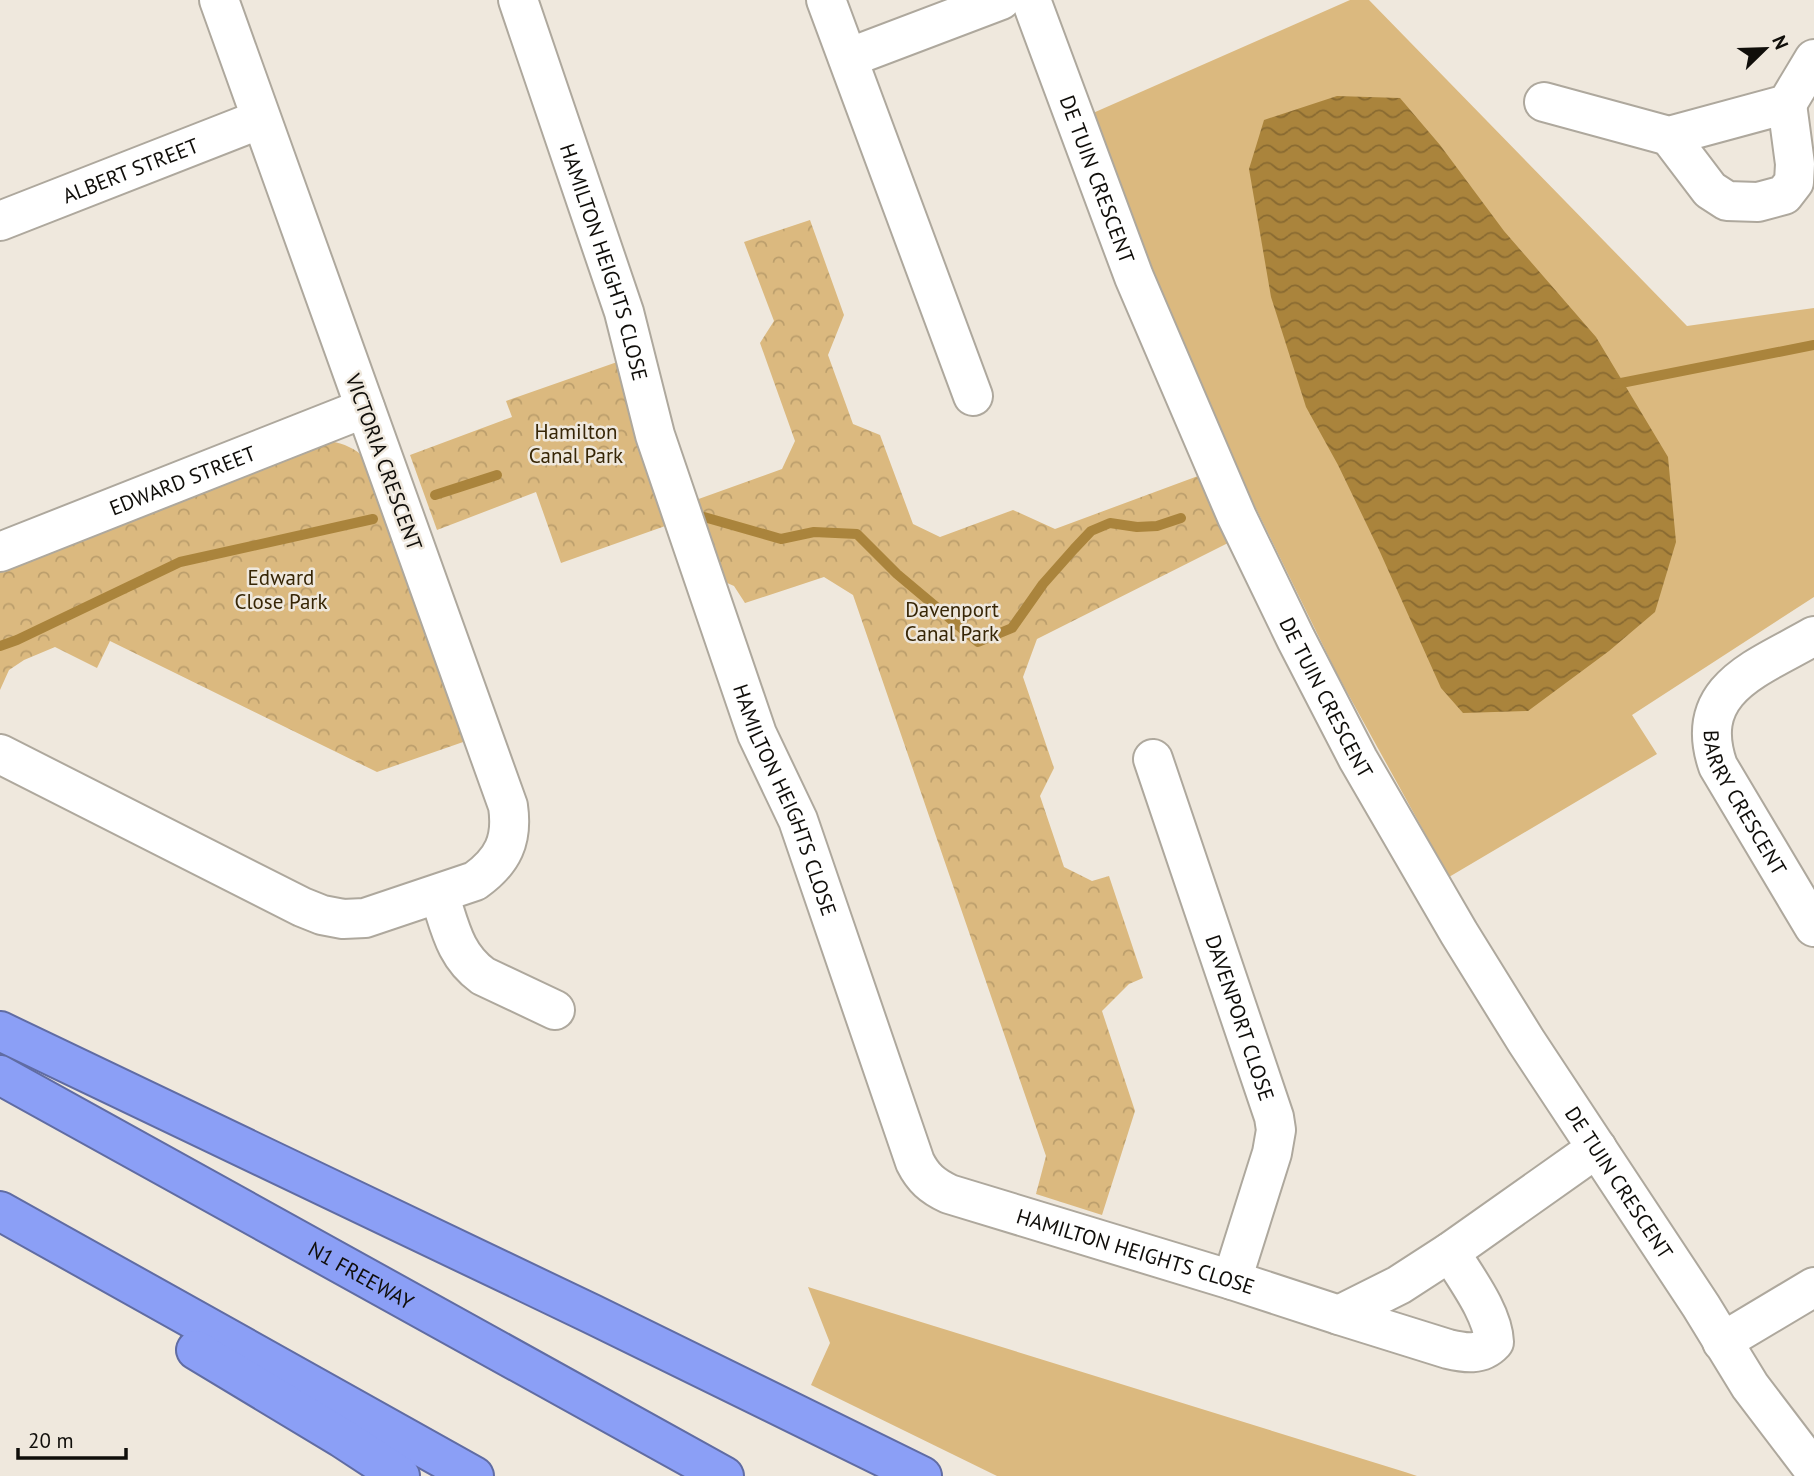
<svg xmlns="http://www.w3.org/2000/svg" width="1814" height="1476" font-family="'PT Sans',sans-serif">
<style>
.green{fill:#dbb97f}
.park{fill:url(#park-crowns)}
.water{fill:url(#water-waves)}
.lines{fill:none;stroke-linecap:round;stroke-linejoin:round}
.stream{stroke:#aa843c;stroke-width:10}
.minor-casing{stroke:#aea89d;stroke-width:42}
.highway-casing{stroke:#606ca3;stroke-width:42}
.minor{stroke:#fff;stroke-width:38}
.highway{stroke:#8b9ff6;stroke-width:38}
.labels{text-anchor:middle;dominant-baseline:central;stroke-width:5;stroke-linejoin:round;paint-order:stroke}
.street-label{font-size:21px;fill:#100e0a;stroke:#efe8dd}
.park-label{font-size:21px;fill:#372606;stroke:#efe8dd}
</style>
<defs>
<pattern id="park-crowns" width="20" height="18" patternUnits="userSpaceOnUse" patternTransform="scale(1.75)"><rect width="20" height="18" fill="#dbb97f"/><path d="M2 6a3 3 0 1 1 6 0M12 15a3 3 0 1 1 6 0" fill="none" stroke="#bb9e6c"/></pattern>
<pattern id="water-waves" width="16" height="10" patternUnits="userSpaceOnUse" patternTransform="scale(1.75)"><rect width="16" height="10" fill="#aa843c"/><path d="M0 5q4-4 8 0t8 0" fill="none" stroke="#896a31"/></pattern>
</defs>
<rect width="100%" height="100%" fill="#efe8dd"/>
<!-- green -->
<g class="green">
<path d="M1350,0h19l318,326 127,-18v289l-182,118 25,39 -208,123 -112,-203 -98,-200 -87,-203 -59,-158z"/>
<path d="M808,1287l597,185 12,4h-420l-186,-91 19,-42z"/>
</g>
<!-- park -->
<g class="park">
<path d="M810,220l34,95 -16,40 25,69 27,11 33,89 27,13 73,-27 42,19 143,-53 30,67 -191,96 -14,38 31,91 -14,28 24,71 28,14 17,-5 34,102 -14,6 -27,27 33,100 -33,104 -66,-21 10,-38 -193,-561 -29,-18 -79,26 -11,-17 -16,-7 -25,-78 89,-32 13,-28 -35,-98 14,-22 -30,-79z"/>
<path d="M620,361l48,164 -107,38 -25,-71 -99,38 -27,-75 102,-38 -6,-16z"/>
<path d="M330,441c15,3 24,7 35,17l101,283 -89,31 -267,-131 -13,27 -42,-21 -31,13 -15,10 -9,20v-124z"/>
</g>
<!-- water -->
<path class="water" d="M1337,96l63,2 40,47 64,86 92,106 72,120 8,85 -21,70 -46,39 -81,60 -65,2 -22,-25 -61,-136 -42,-87 -32,-58 -35,-110 -22,-128 15,-49z"/>
<g class="lines">
<!-- stream -->
<g class="stream">
<path d="M1611,385l203,-40"/>
<path d="M435,495l62,-20"/>
<path d="M704,517l77,22 33,-7 43,2 40,40 81,68 34,-14 31,-44 31,-35 17,-18 19,-8 27,4 20,-1 24,-8"/>
<path d="M0,646l17,-6 163,-78 193,-43"/>
</g>
<defs>
<g id="minor">
<path id="s1" d="M518,0l106,312 31,123 102,299 41,86 117,342c8,16 17,24 34,32l283,86 107,35 60,-30 51,-33 147,-104"/>
<path d="M826,0l147,396"/>
<path id="s2" d="M1031,0l103,277 103,240 59,122 62,120 101,174 67,108 175,265 49,80 64,84"/>
<path d="M848,58l153,-58"/>
<path d="M1544,102l125,34 118,-32 27,-45"/>
<path d="M1669,136l41,54 17,11 31,1 26,-7 10,-13 1,-18 -8,-60"/>
<path id="s3" d="M0,221l261,-102"/>
<path id="s4" d="M0,552l365,-144"/>
<path id="s5" d="M1814,636c-55,32 -123,52 -96,130l96,161"/>
<path d="M0,754l302,153 20,8 21,4 22,-1 110,-37c28,-20 38,-41 33,-75l-289,-806"/>
<path id="s6" d="M1153,759l121,358 2,13 -4,23 -40,127"/>
<path d="M439,894c11,32 15,61 44,82l72,34"/>
<path d="M1339,1315l109,34c17,4 33,7 46,-7 -1,-29 -29,-65 -44,-90"/>
<path d="M1722,1342l92,-55"/>
</g>
<g id="highway">
<path d="M0,1031l592,283 330,162"/>
<path id="s7" d="M0,1075l724,401"/>
<path d="M0,1211l474,265"/>
<path d="M196,1350l146,88 58,38"/>
</g>
</defs>
<!-- minor casing -->
<use href="#minor" class="minor-casing"/>
<!-- highway casing -->
<use href="#highway" class="highway-casing"/>
<!-- minor -->
<use href="#minor" class="minor"/>
<!-- highway -->
<use href="#highway" class="highway"/>
</g>
<g class="labels">
<!-- street labels -->
<g class="street-label">
<text stroke="none"><textPath href="#s3" startOffset="140">ALBERT STREET</textPath></text>
<text stroke="none"><textPath href="#s2" startOffset="191">DE TUIN CRESCENT</textPath></text>
<text stroke="none"><textPath href="#s1" startOffset="276">HAMILTON HEIGHTS CLOSE</textPath></text>
<text transform="translate(384 462) rotate(70)">VICTORIA CRESCENT</text>
<text stroke="none"><textPath href="#s4" startOffset="196">EDWARD STREET</textPath></text>
<text stroke="none"><textPath href="#s2" startOffset="758">DE TUIN CRESCENT</textPath></text>
<text stroke="none"><textPath href="#s1" startOffset="844">HAMILTON HEIGHTS CLOSE</textPath></text>
<text stroke="none"><textPath href="#s5" startOffset="226">BARRY CRESCENT</textPath></text>
<text stroke="none"><textPath href="#s6" startOffset="273">DAVENPORT CLOSE</textPath></text>
<text stroke="none"><textPath href="#s2" startOffset="1325">DE TUIN CRESCENT</textPath></text>
<text stroke="none"><textPath href="#s1" startOffset="1472">HAMILTON HEIGHTS CLOSE</textPath></text>
<text stroke="none"><textPath href="#s7" startOffset="413">N1 FREEWAY</textPath></text>
</g>
<!-- park labels -->
<g class="park-label">
<text x="576" y="431">Hamilton<tspan x="576" dy="24">Canal Park</tspan></text>
<text x="281" y="577">Edward<tspan x="281" dy="24">Close Park</tspan></text>
<text x="952" y="609">Davenport<tspan x="952" dy="24">Canal Park</tspan></text>
</g>
</g>
<!-- north arrow -->
<g transform="translate(1765 49) rotate(67)" stroke="#efe8dd" stroke-width="5" paint-order="stroke">
<path d="M0-5L12 26L0 18L-12 26Z" fill="#100e0a"/>
<text y="-10" font-size="19" font-weight="bold" text-anchor="middle" fill="#100e0a">N</text>
</g>
<!-- scale -->
<path d="M18 1448v10h108v-10" fill="none" stroke="#100e0a" stroke-width="3.5"/>
<text x="28" y="1448" font-size="21" fill="#100e0a" stroke="#efe8dd" stroke-width="5" paint-order="stroke">20 m</text>
</svg>
